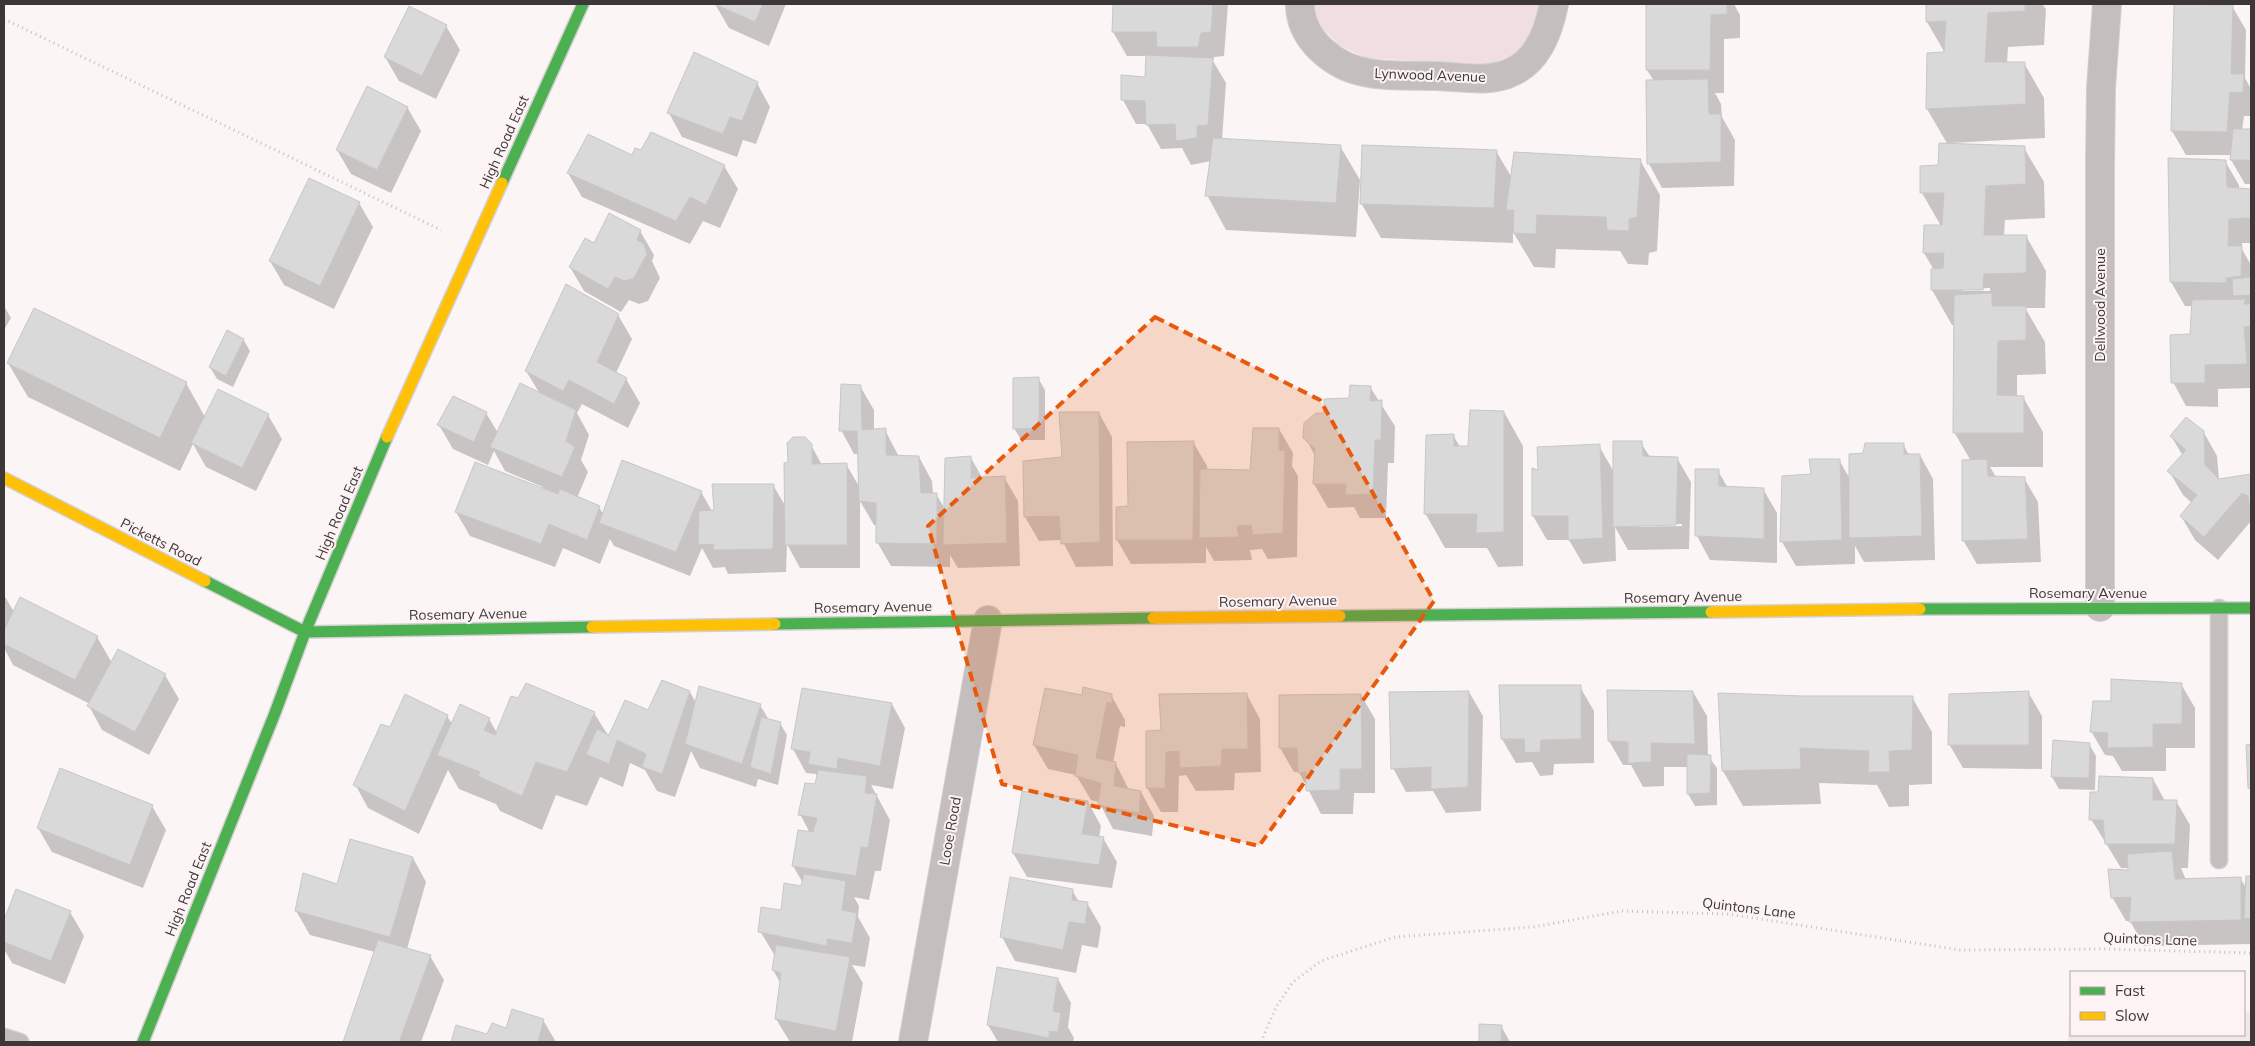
<svg xmlns="http://www.w3.org/2000/svg" width="2255" height="1046" font-family="Mulish,sans-serif">
<style>
.built{fill:#f4e7e9}
.green{fill:#f1dee1}
.shadow{fill:#0003;fill-rule:evenodd}
.building{fill:#d9d9d9;stroke:#c7c7c7}
.lines{fill:none;stroke-linecap:round;stroke-linejoin:round}
.lane-casing{stroke:#d4d0d1;stroke-width:19}
.street-casing{stroke:#d4d0d1;stroke-width:30}
.fast-casing{stroke:#d4d0d1;stroke-width:14}
.slow-casing{stroke:#d4d0d1;stroke-width:14}
.path{stroke:#c5bfc0;stroke-width:3;stroke-dasharray:1 4;stroke-linecap:butt}
.lane{stroke:#c4bebf;stroke-width:16}
.street{stroke:#c4bebf;stroke-width:28}
.fast{stroke:#4caf50;stroke-width:11}
.slow{stroke:#ffc107;stroke-width:11}
.marked{fill:#e8590c;fill-opacity:0.2;stroke:#e8590c;stroke-width:4;stroke-dasharray:10 6;stroke-linejoin:round}
.labels{text-anchor:middle;dominant-baseline:central;stroke-width:4;stroke-linejoin:round;paint-order:stroke}
.street-label{font-size:14px;fill:#3d3738;stroke:#fdf3f4}
</style>
<rect width="100%" height="100%" fill="#fbf5f6"/>
<!-- built -->
<path class="built" d="M2251,1011v31h-183l1,-26h2v19h173v-23z"/>
<!-- green -->
<path class="green" d="M1313,4h228c-1,20 -16,47 -35,57 -5,2 -11,3 -16,4l-125,-7 -26,-13 -16,-16 -10,-17z"/>
<!-- shadow -->
<g class="shadow">
<path d="M715,4h71l-17,42 -40,-18z"/>
<path d="M1114,4h114l-4,52 -10,1 -1,4 13,22 -4,57 118,6 20,34 -4,57 -130,-7 -19,-35 4,-34 -20,4 -9,-17 -21,1 -14,-25h-11l-13,-24 23,-22 1,-22h-20l-14,-24z"/>
<path d="M1647,4h87l6,11v23l-16,1v54h-9l6,11 1,13 13,23 -1,46 -72,2 -13,-24 5,-83 -7,-11z"/>
<path d="M1928,4h114l4,5 -2,36 -36,2 -1,16h17l20,35 1,40 -94,5v2l73,3 20,34 1,36 -40,2 -1,16h22l20,35 -1,37h-20l20,34 1,32 -29,1v22h6l20,35v35h-53l6,10 28,1 14,24 3,60 -64,2 -14,-24 8,-79 -17,-29 1,-107h-3l-20,-35v-20h2l-10,-17 17,-27 -19,-33 17,-27 9,-21 -21,-36 18,-56 -18,-31zM1990,288v3h-27v-2z"/>
<path d="M2183,4l49,2 14,24 -1,48 6,11v27h-7l-2,14h9v54h-6l-14,-24 1,-5h-46l-14,-24z"/>
<path d="M446,26l14,24 -24,49 -37,-18 -14,-24z"/>
<path d="M757,83l13,24 -14,37 -13,-4 -6,17 -55,-20 -13,-24z"/>
<path d="M407,107l14,24 -30,62 -40,-19 -14,-24z"/>
<path d="M1496,151l16,27 128,-18 20,35 -3,56 -8,2 -1,12 -20,-1 -8,-13 -64,-2 -1,19 -21,-1 -21,-35v11l-132,-5 -20,-35z"/>
<path d="M632,156l92,10 14,23 -18,39 -17,-7 -13,23 -108,-47 -14,-24z"/>
<path d="M2225,161l14,24v4l12,1v53h-9v6l9,16v123l-33,1v18l-32,-1 -13,-24 19,-46 1,-30h-8l-14,-24z"/>
<path d="M359,203l14,24 -39,82 -50,-24 -14,-24z"/>
<path d="M640,231l14,24 -2,6 8,17 -12,23 -9,3 -10,-4 -8,12 -37,-21 -14,-24 24,-23z"/>
<path d="M4,306l7,12 -7,12z"/>
<path d="M618,315l14,24 -16,34 10,6 14,24 -12,25 -46,-24 -5,9 12,22 -8,25 7,12 -11,26 22,9 4,7 98,-22 11,19 61,-26 13,22 3,-43 22,-19 11,20 24,-1 14,24 -1,-34h-5l-13,-24 19,-44 14,24v20h11l14,27h20l13,24 1,13h3l9,15 26,-51 12,21 21,-2 14,24 2,65 -62,2 -8,-13v12l-59,-1 -14,-24v-17h-3l-14,-24v67h-60l-13,-24 -1,28 -58,2 -3,-7 -12,1 -11,-20 -12,28 -76,-30 -4,-7 -10,25 -37,-16 -8,19 -85,-31 -14,-24 86,-23 1,-2 -38,-16 -11,-20 -6,14 -35,-16 -14,-24 47,-12 12,20 42,-39 -14,-23z"/>
<path d="M243,339l7,12 -17,36 -16,-8 -7,-12z"/>
<path d="M8,363l178,20 19,34 63,-2 14,24 -26,52 -50,-24 -13,-23 -13,27 -152,-74z"/>
<path d="M1038,378l7,12v50h-24l-7,-12z"/>
<path d="M1370,387l25,39 -1,37h-6l-2,55h-26l-6,-11 -26,1 -14,-24 1,-28 -10,-19 21,-23z"/>
<path d="M1504,412l19,34v120l-25,1 -11,-19h-42l-20,-35 28,-78 7,12h9z"/>
<path d="M1099,413l13,24 1,129 -37,1 -14,-27 -23,1 -14,-24 38,-59z"/>
<path d="M1279,429l14,24 -1,13 6,10 -1,81 -29,2 -6,-10 -12,1 2,10 -38,1 -8,-14v16l-75,1 -14,-24 12,-33 64,-65 14,24v4l44,1z"/>
<path d="M2203,431l14,25 2,24 32,-4v45l-33,39 -23,-20 -14,-24 11,-13 -9,-8 -14,-24 14,-15 -12,-20z"/>
<path d="M1641,443l9,14 27,1 14,24 -2,67 -61,1 -13,-23 1,34 -33,3 -14,-24h-22l-14,-24 6,-45 60,-25 15,26zM1682,524v2l-56,1v-2z"/>
<path d="M1903,444l6,11h11l13,24 2,81 -71,2 -9,-16v18l-59,2 -14,-24 30,-67 27,-15 11,19 14,-25z"/>
<path d="M1718,471l10,17 35,1 14,24v50l-67,-3 -13,-24z"/>
<path d="M4,595l10,17 83,25 15,26 53,12 14,24 -30,56 -47,-25 -13,-24 1,-2 -77,-39 -9,-17z"/>
<path d="M2181,684l14,24v40h-29v23h-44l-9,-15 -8,-1 -14,-24 21,-29z"/>
<path d="M1580,687l14,24v52l-40,1 -1,11 -13,1 -8,-14 -16,1 -14,-24z"/>
<path d="M690,692l6,11 64,2 9,15 11,3 7,12 -9,50 -20,-6 -2,8 -56,-19 -9,-17 -16,46 -18,-6 -12,-21 -15,-7 -7,24 -23,-10 -13,29 -31,-11 -14,35 -42,-19 -4,-7 -37,-15 -11,-19 -29,64 -51,-26 -13,-24 35,-55 57,-13 5,8 37,-5 8,14 97,-20 15,24 40,-25z"/>
<path d="M1469,692l14,24 -2,95 -35,2 -13,-22 -27,1 -13,-24z"/>
<path d="M1693,692l14,24 1,40 9,12v37l-22,1 -7,-12v-27h-24v19l-21,1 -12,-22h-8l-14,-24z"/>
<path d="M2028,692l14,24v53l-79,-1 -14,-24z"/>
<path d="M1111,695l14,25v7l-5,-1 -7,37 3,1 13,26 12,2 13,24 -2,20 -39,-7 -14,-27 -8,-2 -15,-25 -28,-6 -14,-24 49,-48z"/>
<path d="M1247,695l13,24 1,53 -26,1 -1,17 -38,1 -10,-16 -7,1 -1,36h-17l-14,-24 15,-57z"/>
<path d="M1361,695l14,24v74h-21l-1,21h-32l-22,-42h-5l-14,-24z"/>
<path d="M1719,695l84,2h109l20,35v52l-23,1v21l-20,1 -12,-22 -58,-2 2,21 -78,2 -20,-35z"/>
<path d="M892,704l13,24 -12,61 -22,-4 19,35 -9,51h-6l-6,29 -15,-3 5,9 -1,11 12,21 -5,29 -13,-2 11,18 -11,59h-62l-14,-23 5,-35 -8,-14 2,-14 -15,-25 23,-20 19,-23 1,-5 -10,-17 17,-33 -10,-19 16,-29 2,-7 -2,-4 -10,-1 -13,-24z"/>
<path d="M2089,744l7,12 -1,34 -36,-1 -7,-12z"/>
<path d="M2247,746h4v46l-2,-4z"/>
<path d="M2153,779l12,22h11l14,24 -2,43h-7l5,12 54,-2 7,11v-12h4v67l-107,2 -14,-25h-4l-14,-24 18,-26v-3h-9l-30,-49 8,-25z"/>
<path d="M1088,802l13,24 -2,12h4l14,24 -5,26 -85,-11 -14,-24z"/>
<path d="M152,806l14,24 -23,58 -91,-36 -14,-24z"/>
<path d="M413,858l13,24 -19,67 23,7 14,24 -23,62h-77l31,-90 -65,-17 -14,-24 42,-26z"/>
<path d="M17,890l53,22 14,24 -19,48 -53,-21 -8,-14v-25z"/>
<path d="M1072,890l7,12 8,1 14,24 -3,21 -16,-3 -6,28 -61,-12 -13,-24z"/>
<path d="M1058,979l13,24 -3,24 6,11 -1,4h-75l-10,-17z"/>
<path d="M543,1020l13,22h-103l4,-15 31,9z"/>
<path d="M1480,1025l21,1 9,16h-30z"/>
</g>
<!-- building -->
<g class="building">
<path d="M714,4h49l-8,18z"/>
<path d="M1113,4h100l-2,28 -10,1 -3,14h-41l-1,-15h-44z"/>
<path d="M1646,4h81v10l-16,1 -1,55h-64z"/>
<path d="M1926,4h99v7l-37,2 -3,49h40l1,42 -100,5 1,-56 17,-1 2,-31 -20,1z"/>
<path d="M2174,4l59,1 -2,69h13l-1,19 -13,-1 -3,40 -56,-1z"/>
<path d="M409,6l38,19 -25,51 -38,-19z"/>
<path d="M694,52l64,30 -16,39 -12,-4 -7,17 -56,-21z"/>
<path d="M1146,55l67,3 -5,67 -11,1v12l-21,3 -1,-17 -29,1 -1,-24 -24,-1v-25l24,2z"/>
<path d="M1708,79l1,35h12v48l-74,2 -1,-84z"/>
<path d="M367,86l41,21 -31,63 -41,-20z"/>
<path d="M2233,129h18v31h-21z"/>
<path d="M651,132l74,33 -19,40 -16,-8 -14,24 -109,-48 21,-39 44,21 3,-7 6,2z"/>
<path d="M1213,138l128,7 -5,58 -131,-7z"/>
<path d="M1939,143l86,3 1,38 -40,2 -2,49h43l-1,38 -42,1 -1,16h-52v-21l12,-1 1,-15h-21l1,-28h18l2,-32h-24v-27l18,-1z"/>
<path d="M1362,145l135,5 -3,58 -134,-4z"/>
<path d="M1514,152l127,7 -4,58 -8,2v12l-22,-1 -1,-13 -69,-2 -1,19 -23,-1 1,-23h-8z"/>
<path d="M2168,158l58,2 1,27 24,2v29l-22,1 -1,27h14l-1,30 -15,2v5l-56,-1z"/>
<path d="M309,178l51,24 -40,84 -51,-25z"/>
<path d="M609,213l32,17 -4,10 7,4 3,10 -13,24 -9,3 -10,-4 -7,12 -39,-22 16,-29 9,5z"/>
<path d="M2251,277v18l-18,1 -1,-17z"/>
<path d="M566,284l53,30 -22,48 30,16 -13,26 -45,-24 -6,11 -38,-20z"/>
<path d="M1992,293v13h34v34l-28,1 -1,54 27,1v37h-71l1,-138z"/>
<path d="M2246,299l-2,5h7v22l-7,1 3,37 -42,1v18h-34l-1,-48 20,-1 2,-34z"/>
<path d="M34,308l153,74 -27,56 -153,-75z"/>
<path d="M227,330l17,9 -18,37 -17,-9z"/>
<path d="M1039,377v51l-26,1v-51z"/>
<path d="M520,383l56,27 -10,31 9,6 -13,30 -72,-30z"/>
<path d="M841,384l20,1 1,45 24,-2v27l33,1 2,37h16v51l-61,-1v-40l-17,-2 -2,-70h-18z"/>
<path d="M1350,385l21,1 -1,15 12,-1 -1,40h-6l-2,54 -28,1 1,-11h-33l2,-35 -12,-11 1,-15 12,-10h8v-14l25,-1z"/>
<path d="M218,389l51,25 -27,54 -51,-25z"/>
<path d="M453,396l34,16 -13,30 -37,-17z"/>
<path d="M1470,410l34,1v121l-28,1 1,-19h-53l2,-79 28,-1v12h14z"/>
<path d="M1059,412h40l1,130 -39,2 -2,-28 -35,1 -1,-56 39,-4z"/>
<path d="M2186,417l18,14 1,34 14,14 32,-5v43l-3,-21 -6,-3 -38,44 -24,-21 17,-21 -30,-24 19,-21 -16,-14z"/>
<path d="M1253,428h26v22l6,1 -2,82 -30,2 -2,-10 -14,1 2,11 -40,1 1,-69 50,1z"/>
<path d="M793,437h12l7,7v20l35,-1v82h-62l-1,-82 4,-1 -1,-19z"/>
<path d="M1194,441l-1,99h-77v-33l12,-1 -1,-64z"/>
<path d="M1613,441h29l1,15 35,1 -2,68 -63,2z"/>
<path d="M1865,443h39v11h16l2,82 -73,2v-84l14,-1z"/>
<path d="M1600,444l3,94 -35,2v-24h-36v-48l6,2 -1,-23z"/>
<path d="M971,456v22l34,-2 2,67 -64,2 2,-87z"/>
<path d="M1809,459h31l2,81 -62,2 2,-66 29,-2z"/>
<path d="M1987,459l1,17 37,1 3,62 -66,2v-81z"/>
<path d="M622,460l80,31 -26,61 -77,-29z"/>
<path d="M475,462l83,32 2,-5 40,17 -13,34 -38,-16 -8,20 -86,-32z"/>
<path d="M1695,469h24v17l45,2v51l-69,-3z"/>
<path d="M712,484h62l-1,65 -60,1 1,-6 -16,1 1,-34 15,-1z"/>
<path d="M20,597l78,39 -23,44 -71,-36v-14z"/>
<path d="M118,649l48,25 -31,58 -48,-26z"/>
<path d="M2111,679l71,4v41h-29v23l-46,1 1,-15 -18,-1 3,-31h18z"/>
<path d="M662,680l28,11 -28,83 -20,-7 4,-13 -29,-14 -8,24 -23,-10 11,-25 12,6 16,-35 23,10z"/>
<path d="M526,683l69,29 -28,60 -31,-10 -14,34 -44,-20 2,-4 -43,-17 23,-51 30,14 -6,12 11,5 16,-39 7,2z"/>
<path d="M1499,685h82v54l-40,1 -1,12 -15,1 -1,-14h-23z"/>
<path d="M699,686l62,18 -19,60 -57,-20z"/>
<path d="M1083,687l29,7v10l-5,-2 -11,56 20,4 -2,24 27,5 -2,22 -41,-8 3,-22 -26,-7 3,-21 -45,-10 12,-57 37,7z"/>
<path d="M802,688l90,15 -12,63 -42,-8 -1,11 -29,-5 2,-12 -19,-3z"/>
<path d="M1607,690l86,1 2,53 -44,-1v19l-23,1v-21l-20,-1z"/>
<path d="M1469,691l-1,96 -37,2v-22l-40,2 -2,-77z"/>
<path d="M2029,691v54h-81l1,-51z"/>
<path d="M1247,693l1,56h-26l-1,17 -41,2 -1,-17 -13,1 -1,36h-19v-57l15,-1 -2,-36z"/>
<path d="M1718,693l85,3h110l-1,54 -23,1 1,21h-22l1,-21 -69,-3 1,21 -79,2z"/>
<path d="M405,694l43,21 -43,96 -52,-26 28,-61 9,3z"/>
<path d="M1361,694l1,75h-22v21l-34,1v-19l-8,1 -1,-25h-18v-53z"/>
<path d="M761,717l20,5 -10,52 -21,-7z"/>
<path d="M2053,740l37,3 -1,35 -38,-1z"/>
<path d="M2251,744v44h-3l-2,-43z"/>
<path d="M1687,754l24,1 -1,38 -23,1z"/>
<path d="M60,768l93,37 -23,60 -93,-37z"/>
<path d="M818,770l49,6 -2,17 12,1 -9,54 -7,-1 -5,29 -64,-10 6,-36 15,2 4,-14 -19,-3 7,-32 10,1z"/>
<path d="M2099,776l54,2v22h24l-2,44h-70l-2,-24h-14l1,-28h8z"/>
<path d="M1022,791l66,10 -6,33 22,3 -5,28 -87,-12z"/>
<path d="M350,839l63,18 -23,80 -95,-26 8,-38 34,11z"/>
<path d="M2172,851l3,28 66,-2v43l-112,2 2,-25 -20,1 -3,-29 20,1 -1,-16z"/>
<path d="M804,874l42,7 -4,29 15,3 -5,30 -25,-4v7l-69,-14 3,-25 20,3 3,-27 17,3z"/>
<path d="M2246,876h5v43l-7,-1z"/>
<path d="M1010,877l63,12 -1,11 16,2 -3,22 -16,-2 -6,28 -63,-13z"/>
<path d="M16,889l55,22 -20,50 -47,-19v-22z"/>
<path d="M378,940l53,15 -32,87h-56z"/>
<path d="M776,945l74,12 -14,74 -61,-12 6,-46 -9,-3z"/>
<path d="M997,967l61,11 -5,33 8,2 -3,19 -9,-1v7l-62,-13z"/>
<path d="M512,1009l32,10 -6,23h-87l5,-17 31,9 5,-11 14,5z"/>
<path d="M1479,1024l23,1 -1,17h-22z"/>
</g>
<g class="lines">
<defs>
<g id="lane">
<path d="M2219,608v252"/>
<path d="M4,1037l16,5"/>
</g>
<g id="street">
<path d="M1300,4c0,36 35,64 69,69 22,4 46,2 68,3 24,1 53,7 75,-4 27,-12 37,-42 42,-68"/>
<path d="M2100,607v-443l1,-76 6,-84"/>
<path d="M913,1042l75,-422"/>
</g>
<g id="fast">
<path d="M502,183l81,-179"/>
<path d="M205,581l100,51 287,-5"/>
<path d="M1920,609l331,-1"/>
<path d="M1340,616l371,-4"/>
<path d="M775,624l378,-6"/>
<path d="M143,1042l132,-329 30,-81 82,-195"/>
</g>
<g id="slow">
<path d="M387,437l115,-254"/>
<path d="M4,478l201,103"/>
<path d="M1711,612l209,-3"/>
<path d="M1153,618l187,-2"/>
<path d="M592,627l183,-3"/>
</g>
</defs>
<!-- lane casing -->
<use href="#lane" class="lane-casing"/>
<!-- street casing -->
<use href="#street" class="street-casing"/>
<!-- fast casing -->
<use href="#fast" class="fast-casing"/>
<!-- slow casing -->
<use href="#slow" class="slow-casing"/>
<!-- path -->
<g class="path">
<path d="M4,19l437,211"/>
<path d="M1261,1042l15,-35 17,-25 28,-21 74,-24 138,-10 89,-16 106,3 232,36 147,-1 144,4"/>
</g>
<!-- lane -->
<use href="#lane" class="lane"/>
<!-- street -->
<use href="#street" class="street"/>
<!-- fast -->
<use href="#fast" class="fast"/>
<!-- slow -->
<use href="#slow" class="slow"/>
</g>
<!-- marked area -->
<path class="marked" d="M1155,317l165,83 114,201 -175,245 -257,-62 -74,-258z"/>
<g class="labels">
<!-- street labels -->
<g class="street-label">
<text transform="translate(1430 75) rotate(2)">Lynwood Avenue</text>
<text transform="translate(504 142) rotate(-66)">High Road East</text>
<text transform="translate(2100 305) rotate(-90)">Dellwood Avenue</text>
<text transform="translate(339 513) rotate(-67)">High Road East</text>
<text transform="translate(161 542) rotate(27)">Picketts Road</text>
<text x="2088" y="593">Rosemary Avenue</text>
<text transform="translate(1683 597) rotate(-1)">Rosemary Avenue</text>
<text transform="translate(1278 601) rotate(-1)">Rosemary Avenue</text>
<text transform="translate(873 607) rotate(-1)">Rosemary Avenue</text>
<text transform="translate(468 614) rotate(-1)">Rosemary Avenue</text>
<text transform="translate(950 831) rotate(-80)">Looe Road</text>
<text transform="translate(188 889) rotate(-68)">High Road East</text>
<text transform="translate(1749 908) rotate(7)">Quintons Lane</text>
<text transform="translate(2150 939) rotate(2)">Quintons Lane</text>
</g>
</g>
<!-- border -->
<rect width="2255" height="1046" fill="none" stroke="#3d3738" stroke-width="10"/>
<!-- legend -->
<rect x="2070" y="971" width="175" height="65" fill="#fdf3f4" stroke="#b0a8a9"/>
<rect x="2080" y="987" width="25" height="8" fill="#4caf50" stroke="#b0a8a9"/>
<text x="2115" y="996" font-size="15" fill="#3d3738">Fast</text>
<rect x="2080" y="1012" width="25" height="8" fill="#ffc107" stroke="#b0a8a9"/>
<text x="2115" y="1021" font-size="15" fill="#3d3738">Slow</text>
</svg>
